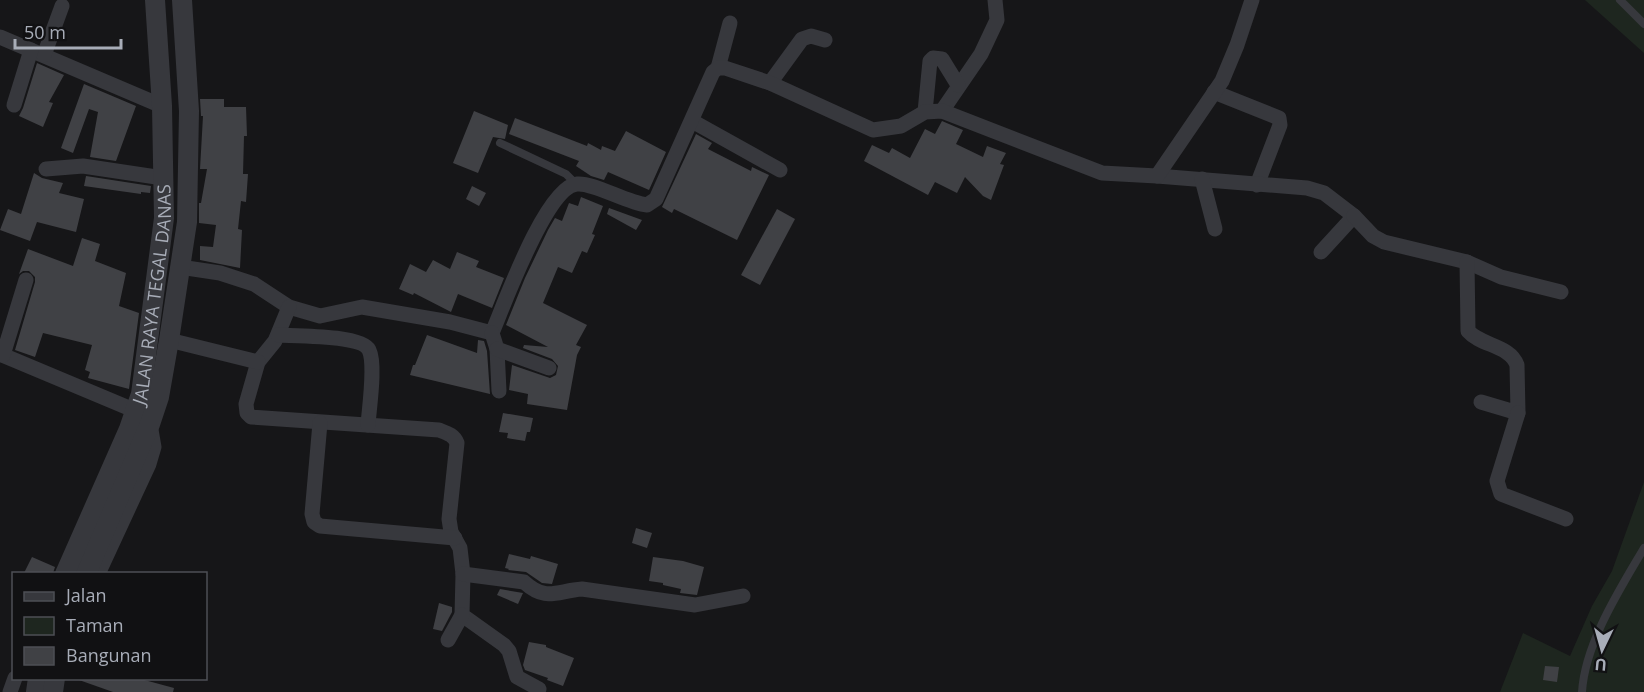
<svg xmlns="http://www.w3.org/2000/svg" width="1644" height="692" font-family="'Open Sans',sans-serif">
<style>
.green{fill:#1e261f}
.building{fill:#404145}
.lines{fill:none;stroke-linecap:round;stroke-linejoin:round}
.service{stroke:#37383d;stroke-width:8}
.minor{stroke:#37383d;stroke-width:15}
.tertiary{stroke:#37383d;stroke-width:20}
.labels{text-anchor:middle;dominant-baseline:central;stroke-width:4.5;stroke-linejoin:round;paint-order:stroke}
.street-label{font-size:18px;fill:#a8adb8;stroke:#111113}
</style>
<rect width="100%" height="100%" fill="#161618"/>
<!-- green -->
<g class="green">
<path d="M1585,0h59v53z"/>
<path d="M1644,482v210h-144l23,-59 47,23 22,-50 20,-35z"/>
</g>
<!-- building -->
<g class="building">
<path d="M37,63l27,12 -15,27 4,1 -10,24 -24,-11 4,-8z"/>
<path d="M84,84l52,22 -20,55 -26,-4 8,-45 -9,-3 -16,44 -12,-5z"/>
<path d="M200,99h24v8h22l1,29h-3l-1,38h5l-2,28 -5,-1 -3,28 4,1 -2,38 -40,-8v-14l13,1 3,-22 -17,-2v-20h2l6,-34h-7l3,-53h-2z"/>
<path d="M474,111l34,14 -3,14 -12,-2 -15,36 -25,-10z"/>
<path d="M515,118l72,28 1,-3 13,7 1,-4 13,5 11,-20 40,21 -17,38 -41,-18 -4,8 -13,-4 -15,-10 3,-5 -70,-27z"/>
<path d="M942,121l21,9 -7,14 27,13 4,-11 19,7 -6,11 4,1 -13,35 -8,-4 -18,-19 -8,16 -22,-11 -7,13 -64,-34 8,-16 17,8 3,-5 18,10 15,-29 10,5z"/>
<path d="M696,134l16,9 -4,6 43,22 1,-4 17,8 -32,65 -63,-31 -2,4 -10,-6z"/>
<path d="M34,173l8,5 21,5 -4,10 25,6 -8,33 -39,-10 -7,19 -30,-11 8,-21 13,5z"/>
<path d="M86,176l65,10 -1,7 -9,-1v2l-57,-8z"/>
<path d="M472,186l14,7 -7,13 -13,-7z"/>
<path d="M581,197l22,9 -11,28 3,1 -8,18 -5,-2 -10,22 -14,-6 -15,36 44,22 -11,20 5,2 -4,8 -10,55 -40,-6 1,-10 -19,-4 3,-25 38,13 6,-3 2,-9 -6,-7 -29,-11 1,-3 24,2 -42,-22 19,-47 23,-48 7,-12 7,3 7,-18 9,3z"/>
<path d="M609,208l33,12 -6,10 -29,-16z"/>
<path d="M777,209l18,10 -35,66 -19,-10z"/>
<path d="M82,238l18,6 -5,17 31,12 -7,33 20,7 -10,76 -41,-11 2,-6 -5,-2 7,-25 -49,-12 -8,24 -20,-7 20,-68v-5l-6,-6h-6l-4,3 9,-25 45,17z"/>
<path d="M457,252l22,9 -3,6 28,11 -12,30 -34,-14 -7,18 -37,-19 -1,2 -14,-6 11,-25 16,8 7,-12 17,9z"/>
<path d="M427,335l50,18 1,-13 6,1 3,10 3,43 -80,-19 3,-10h2z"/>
<path d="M503,413l30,5 -3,14h-3l-2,9 -18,-3 1,-5 -9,-1z"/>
<path d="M636,528l16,5 -5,15 -15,-5z"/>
<path d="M509,554l21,5 1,-3 27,8 -6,20 -10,-1 -16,-11 -18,-2 1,-1 -4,-1z"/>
<path d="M32,557l23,10 -2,6h-29z"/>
<path d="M653,557l30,4 21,6 -7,28 -17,-2 1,-4 -18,-4v-2l-14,-2z"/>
<path d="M500,589l23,4 -5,11 -21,-9z"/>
<path d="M439,603l13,4v5l-10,19 -9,-2z"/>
<path d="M529,642l17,3v2l28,11 -11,28 -16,-6 1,-2 -23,-8 -2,-5z"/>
<path d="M1545,666l14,1 -2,15 -14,-2z"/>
<path d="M79,678h58l37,10 -1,4h-60l-34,-12z"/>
</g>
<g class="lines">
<!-- service -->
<g class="service">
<path d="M1620,0l24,24"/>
<path d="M500,143l66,31 10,10"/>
<path d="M1582,692c3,-49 38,-103 62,-144"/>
</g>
<!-- minor -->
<g class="minor">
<path d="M0,37l162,69"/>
<path d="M44,55l18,-49"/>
<path d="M718,68l12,-45"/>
<path d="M770,83l32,-44 9,-3 14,4"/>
<path d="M1214,92l65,26 1,7 -23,60"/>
<path d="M14,105l17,-55"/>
<path d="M942,111l39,-57 16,-34 -2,-20"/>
<path d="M925,112l5,-51 3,-3 9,1 16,26"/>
<path d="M692,121l88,49"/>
<path d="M46,169l37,-3 80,12"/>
<path d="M1157,176l150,12 17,5 30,23 -33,36"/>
<path d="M1202,179l13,50"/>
<path d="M1354,216l19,20 11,6 83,20 34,15 60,15"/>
<path d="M1467,262l1,69c13,15 42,14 49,34l1,48 -37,-11"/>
<path d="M180,267l40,6 34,11 35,23 31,9 42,-9 88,15 42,11c12,-28 54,-146 85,-149 16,-2 50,19 70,21l9,-6 57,-127 5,-4h7l45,15 103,47 28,-4 24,-14 17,-1 160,62 55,3 65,-95 15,-36 15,-45"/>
<path d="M289,307l-14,34 -17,21 -12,42 1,9 4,4 188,13c8,3 15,5 18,13l-8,76 2,13 9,16 3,26 -1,41 42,30 5,6 8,26 22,12"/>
<path d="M492,333l5,16 2,42"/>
<path d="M278,335c18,1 84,0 91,15 7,14 0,59 -1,75"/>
<path d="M169,340l89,22"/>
<path d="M497,349l52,19"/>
<path d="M0,354l136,57"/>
<path d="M3,355l23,-75"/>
<path d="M1518,413l-21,68 4,13 65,25"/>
<path d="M320,423l-8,91 2,8 6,4 135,12"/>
<path d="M98,574l51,-110 5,-17 -4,-23"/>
<path d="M463,574l61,8c22,20 32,9 58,7l113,16 48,-9"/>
<path d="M448,640l14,-25"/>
<path d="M10,692l5,-14"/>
</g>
<!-- tertiary -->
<g class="tertiary">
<path id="s1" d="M65,574l64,-145 12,-35 23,-176 -2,-112 -7,-106"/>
<path d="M86,574l64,-150 9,-27 10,-57 18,-118 2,-111 -7,-111"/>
<path d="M36,692l2,-14"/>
<path d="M53,692l2,-14"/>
</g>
</g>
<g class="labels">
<!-- street labels -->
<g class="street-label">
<text stroke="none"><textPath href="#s1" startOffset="296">JALAN RAYA TEGAL DANAS</textPath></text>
</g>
</g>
<!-- legend -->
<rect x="12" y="572" width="195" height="108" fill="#111113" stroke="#4d4f55" stroke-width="1.5"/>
<rect x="24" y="592" width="30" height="9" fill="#37383d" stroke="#4d4f55" stroke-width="1.5"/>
<text x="66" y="602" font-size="18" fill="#a8adb8">Jalan</text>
<rect x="24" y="617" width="30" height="18" fill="#1e261f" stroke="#4d4f55" stroke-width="1.5"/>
<text x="66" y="632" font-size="18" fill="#a8adb8">Taman</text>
<rect x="24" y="647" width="30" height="18" fill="#404145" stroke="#4d4f55" stroke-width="1.5"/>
<text x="66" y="662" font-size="18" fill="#a8adb8">Bangunan</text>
<!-- north arrow -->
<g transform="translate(1602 650) rotate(185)" stroke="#111113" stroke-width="4.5" paint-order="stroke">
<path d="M0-4.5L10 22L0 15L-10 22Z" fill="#a8adb8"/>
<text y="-9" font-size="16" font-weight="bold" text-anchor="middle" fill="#a8adb8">U</text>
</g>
<!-- scale -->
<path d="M15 39v9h106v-9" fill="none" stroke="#a8adb8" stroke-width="3"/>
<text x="24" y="39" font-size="18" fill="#a8adb8" stroke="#111113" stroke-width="4.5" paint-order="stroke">50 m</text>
</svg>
